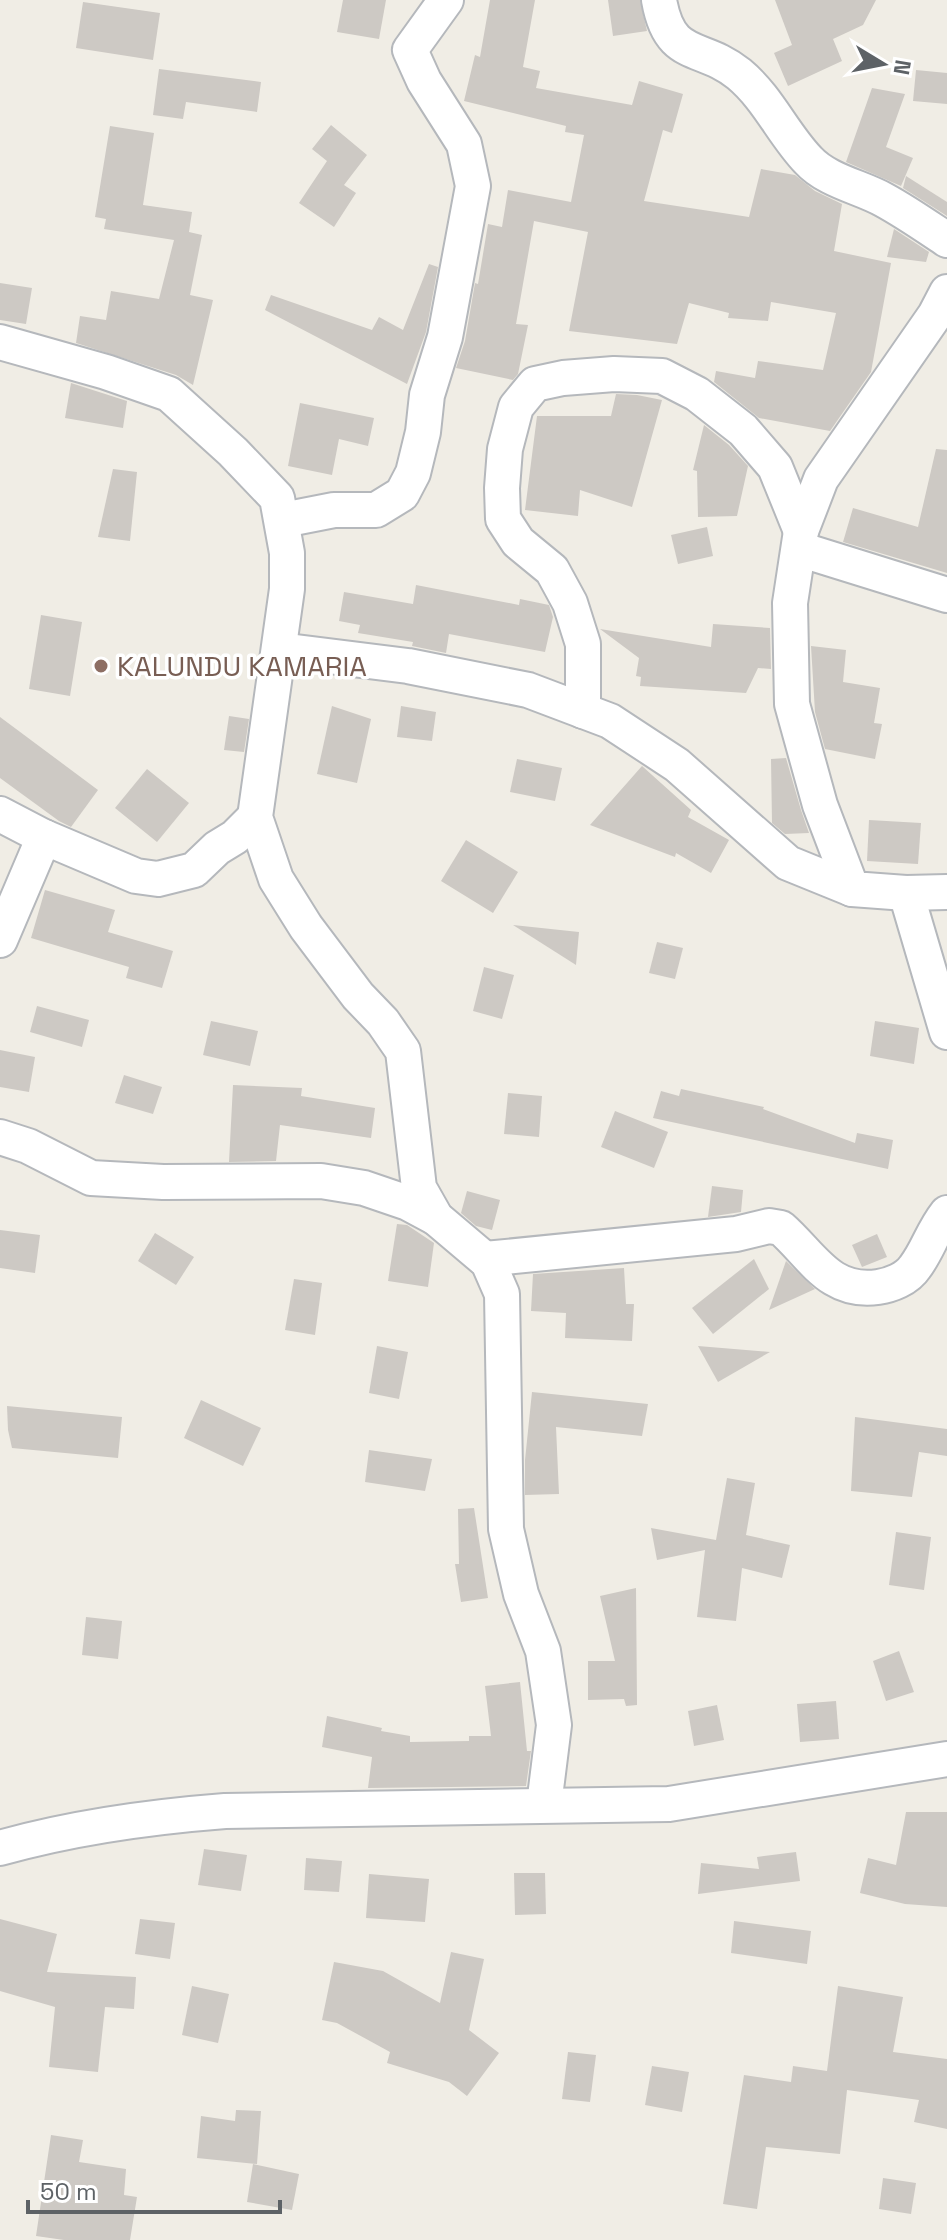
<svg xmlns="http://www.w3.org/2000/svg" width="947" height="2240" font-family="'Space Grotesk',sans-serif">
<style>
.building{fill:#cdc9c4}
.lines{fill:none;stroke-linecap:round;stroke-linejoin:round}
.minor-casing{stroke:#b5b8bc;stroke-width:38}
.minor{stroke:#fff;stroke-width:34}
.education-dot{fill:#8d6e63;stroke:#fff;stroke-width:3}
.labels{text-anchor:middle;dominant-baseline:central;stroke-width:7;stroke-linejoin:round;paint-order:stroke}
.education-label{font-size:28px;fill:#785e54;stroke:#fff;text-anchor:start}
</style>
<rect width="100%" height="100%" fill="#f0ede5"/>
<!-- building -->
<g class="building">
<path d="M343,0h43l-7,39 -42,-7z"/>
<path d="M490,0h45l-12,67 17,4 -4,17 96,17 7,-24 44,13 -11,39 -9,-3 -19,71 105,16 12,-48 34,6 20,16 27,13 -8,47 57,12 -20,109 -41,59 -71,-13 -45,-36 2,-11 39,7 3,-17 65,9 13,-57 -65,-11 -3,19 -40,-3 1,-5 -40,-10 -12,41 -108,-13 19,-99 -54,-11 -18,103 12,1 -10,49 -5,6 -57,-12 9,-27 10,-58 3,1 10,-60 14,3 6,-37 63,12 13,-67 -19,-3 1,-6 -102,-25 11,-46 5,2z"/>
<path d="M608,0h32l7,31 -34,5z"/>
<path d="M775,0h101l-13,25 -30,14 9,22 -54,25 -14,-33 18,-8z"/>
<path d="M83,2l77,11 -7,47 -77,-12z"/>
<path d="M159,69l102,13 -4,30 -71,-10 -3,17 -30,-4z"/>
<path d="M916,70l31,3v31l-34,-3z"/>
<path d="M872,88l33,6 -19,53 27,11 -12,28 -55,-24z"/>
<path d="M331,125l36,30 -23,30 12,8 -22,34 -35,-24 28,-42 -15,-12z"/>
<path d="M110,126l44,7 -11,72 49,7 -3,20 13,3 -12,60 23,5 -20,85 -17,-10 -100,-32 4,-27 26,4 5,-29 48,8 15,-59 -70,-11 2,-10 -11,-2z"/>
<path d="M906,176l41,26v14l-44,-28z"/>
<path d="M894,229l35,23 -3,10 -39,-5z"/>
<path d="M429,264l9,3 -12,65 -19,52 -142,-74 6,-15 101,35 7,-13 24,13z"/>
<path d="M0,283l32,5 -6,36 -26,-4z"/>
<path d="M71,383l56,18 -4,27 -58,-10z"/>
<path d="M616,394l21,1 25,5 -30,107 -52,-17 -2,26 -53,-6 12,-94h74z"/>
<path d="M300,403l74,15 -6,28 -29,-7 -7,36 -44,-9z"/>
<path d="M704,425l25,20 19,21 -11,50 -39,1 -1,-46 -4,-1z"/>
<path d="M936,449l11,1v123l-104,-31 10,-34 65,19z"/>
<path d="M113,469l24,3 -7,69 -32,-4z"/>
<path d="M707,527l6,29 -35,8 -7,-29z"/>
<path d="M416,585l103,20 1,-6 29,6 4,12 -8,35 -96,-18 -3,19 -34,-7 1,-4 -55,-9 2,-8 -21,-4 5,-29 69,12z"/>
<path d="M41,615l41,7 -12,74 -41,-7z"/>
<path d="M713,624l57,4 1,41 -13,-1 -12,25 -106,-7 1,-9 -5,-1 3,-18 -39,-29 111,18z"/>
<path d="M811,646l35,4 -3,32 37,6 -6,35 8,1 -7,35 -50,-10 -10,-37z"/>
<path d="M332,706l39,13 -14,64 -40,-9z"/>
<path d="M401,706l35,6 -4,29 -35,-4z"/>
<path d="M229,716l20,3 -5,33 -20,-2z"/>
<path d="M0,717l98,73 -27,37 -12,-6 -59,-43z"/>
<path d="M786,758l15,52 8,23 -24,1 -13,-11 -1,-64z"/>
<path d="M517,759l45,9 -7,33 -45,-9z"/>
<path d="M642,766l49,44 -3,7 41,23 -18,33 -35,-20 -1,4 -85,-32z"/>
<path d="M147,769l42,34 -32,39 -42,-34z"/>
<path d="M869,820l52,3 -3,41 -51,-3z"/>
<path d="M466,840l52,32 -25,41 -52,-32z"/>
<path d="M45,890l70,20 -7,22 65,19 -11,37 -36,-10 3,-11 -98,-29z"/>
<path d="M513,925l66,7 -3,33z"/>
<path d="M657,942l26,6 -8,31 -26,-6z"/>
<path d="M484,967l30,8 -12,44 -29,-8z"/>
<path d="M37,1006l52,14 -7,27 -52,-15z"/>
<path d="M211,1021l47,10 -8,35 -47,-11z"/>
<path d="M875,1021l44,7 -5,36 -44,-8z"/>
<path d="M0,1050l35,7 -6,35 -29,-5z"/>
<path d="M124,1075l38,12 -9,27 -38,-11z"/>
<path d="M233,1085l69,3 -1,8 74,12 -4,30 -91,-13 -4,36 -47,1z"/>
<path d="M681,1089l83,18 -1,2 92,34 2,-10 36,7 -5,29 -235,-51 8,-27 18,5z"/>
<path d="M508,1093l34,3 -3,41 -35,-3z"/>
<path d="M615,1111l53,21 -14,36 -53,-21z"/>
<path d="M712,1186l31,4 -2,22 -33,5z"/>
<path d="M467,1191l33,9 -8,30 -16,-4 -15,-13z"/>
<path d="M397,1224l10,1 27,18 -6,44 -40,-6z"/>
<path d="M0,1230l40,5 -5,38 -35,-5z"/>
<path d="M155,1233l39,24 -18,28 -38,-24z"/>
<path d="M877,1234l10,23 -25,10 -10,-22z"/>
<path d="M754,1259l15,30 -56,45 -21,-26z"/>
<path d="M786,1261l29,28 -46,21z"/>
<path d="M624,1268l2,36h8l-2,37 -67,-3 1,-25 -35,-2 2,-37z"/>
<path d="M294,1279l28,4 -7,52 -30,-5z"/>
<path d="M377,1346l31,6 -9,47 -30,-6z"/>
<path d="M698,1346l72,6 -52,30z"/>
<path d="M532,1392l116,12 -6,32 -86,-9 3,67 -34,1v-35z"/>
<path d="M201,1400l60,28 -18,38 -59,-28z"/>
<path d="M7,1406l115,11 -4,41 -106,-10 -4,-18z"/>
<path d="M855,1417l92,12v27l-28,-4 -7,45 -61,-6z"/>
<path d="M369,1450l63,9 -7,32 -60,-9z"/>
<path d="M727,1478l28,5 -9,52 44,10 -8,33 -40,-10 -6,53 -39,-4 8,-67 -48,10 -6,-32 65,12z"/>
<path d="M474,1508l14,90 -27,4 -6,-38h4l-1,-55z"/>
<path d="M896,1532l35,5 -7,53 -35,-5z"/>
<path d="M636,1588l1,117 -11,1 -2,-7 -36,1v-39h27l-15,-65z"/>
<path d="M86,1617l36,4 -4,38 -36,-4z"/>
<path d="M899,1651l15,41 -28,9 -13,-40z"/>
<path d="M520,1682l7,69h4l-5,35 -158,2 4,-31 -50,-10 5,-31 55,12 -1,3 29,5v6l59,-1v-5h22l-6,-50z"/>
<path d="M836,1701l3,38 -39,3 -3,-38z"/>
<path d="M717,1705l7,35 -30,6 -6,-35z"/>
<path d="M906,1812h41v95l-42,-3 -45,-11 8,-35 28,7z"/>
<path d="M204,1849l43,6 -6,36 -43,-6z"/>
<path d="M796,1852l4,29 -102,13 3,-31 58,6 -2,-12z"/>
<path d="M306,1858l36,3 -3,31 -35,-2z"/>
<path d="M514,1873h31l1,41 -31,1z"/>
<path d="M369,1874l60,5 -4,43 -59,-4z"/>
<path d="M0,1919l57,15 -10,38 89,5 -2,32 -29,-2 -7,65 -49,-5 6,-60 -55,-16z"/>
<path d="M140,1919l35,4 -5,36 -35,-5z"/>
<path d="M734,1921l77,10 -4,33 -76,-11z"/>
<path d="M451,1952l33,7 -15,71 30,23 -32,43 -18,-14 -62,-19 3,-11 -53,-29 -15,-3 12,-58 49,9 57,32z"/>
<path d="M192,1986l37,8 -11,49 -36,-8z"/>
<path d="M838,1986l65,11 -10,55 54,7v70l-33,-7 5,-22 -72,-10 -7,64 -74,-7 -9,62 -34,-5 21,-129 47,7 2,-16 34,5z"/>
<path d="M568,2052l28,3 -6,47 -28,-3z"/>
<path d="M652,2066l37,6 -7,40 -37,-7z"/>
<path d="M236,2110l25,1 -4,53 -60,-6 4,-42 34,5z"/>
<path d="M51,2135l32,5 -4,22 47,7 -2,26 13,2 -7,43h-66l-28,-4z"/>
<path d="M253,2164l46,10 -7,36 -45,-8z"/>
<path d="M883,2178l33,5 -5,31 -32,-5z"/>
</g>
<g class="lines">
<defs>
<g id="minor">
<path d="M659,0c11,62 42,43 80,74 29,24 44,60 69,86 19,21 53,27 76,40 22,12 42,26 63,40"/>
<path d="M947,292l-12,23 -114,164 -20,52 -11,72 2,101 28,101 32,84 54,4 41,-1"/>
<path d="M0,342l106,30 63,22 64,58 44,46 10,55v36l-32,228 21,62 30,48 52,69 25,26 20,29 16,137 17,30 52,44 14,32 4,235 15,65 22,57 11,74 -10,80"/>
<path d="M283,520l51,-10h42l26,-16 11,-21 10,-41 4,-37 18,-58 28,-151 -9,-42 -40,-63 -14,-31 36,-50"/>
<path d="M799,549l148,46"/>
<path d="M280,650l128,16 120,24 82,31 67,44 111,98 64,26"/>
<path d="M583,711v-67l-13,-41 -18,-33 -34,-28 -15,-23 -1,-31 3,-39 11,-42 19,-23 28,-6 51,-4 48,2 35,18 46,36 32,37 26,64"/>
<path d="M0,814l44,23 92,39 22,3 36,-9 23,-22 18,-11 20,-20"/>
<path d="M906,893l41,139"/>
<path d="M0,940l44,-103"/>
<path d="M0,1137l28,9 63,32 72,4 158,-1 43,7 44,15 28,15"/>
<path d="M485,1259l251,-25 33,-8 12,2c31,27 48,66 97,59 13,-2 29,-8 37,-20 13,-17 17,-35 32,-54"/>
<path d="M0,1848c74,-21 148,-31 225,-37l444,-7 278,-45"/>
</g>
</defs>
<!-- minor casing -->
<use href="#minor" class="minor-casing"/>
<!-- minor -->
<use href="#minor" class="minor"/>
</g>
<!-- markers -->
<circle class="education-dot" cx="101" cy="666" r="8"/>
<g class="labels">
<!-- education labels -->
<g class="education-label">
<text x="117" y="666">KALUNDU KAMARIA</text>
</g>
</g>
<!-- north arrow -->
<g transform="translate(883 64) rotate(100)" stroke="#ffffff" stroke-width="6" paint-order="stroke">
<path d="M0-6L14 30L0 20L-14 30Z" fill="#5d6266"/>
<text y="-12" font-size="22" font-weight="bold" text-anchor="middle" fill="#5d6266">N</text>
</g>
<!-- scale -->
<path d="M28 2200v12h252v-12" fill="none" stroke="#5d6266" stroke-width="4"/>
<text x="40" y="2200" font-size="24" fill="#5d6266" stroke="#ffffff" stroke-width="6" paint-order="stroke">50 m</text>
</svg>
